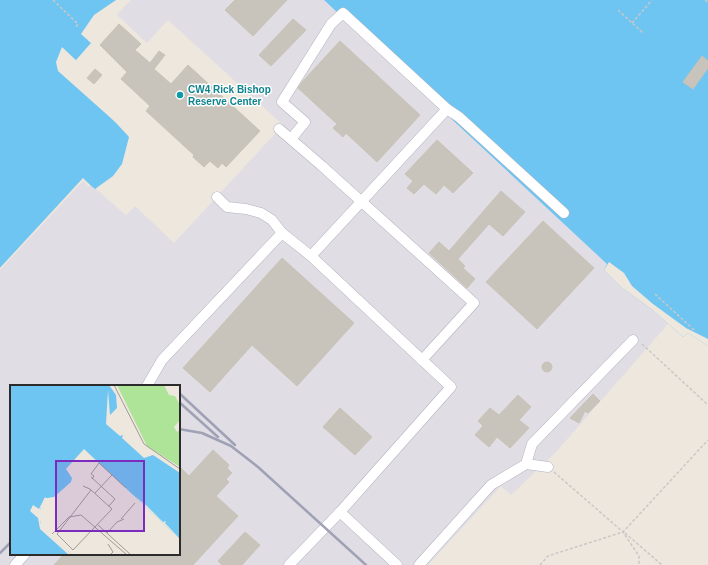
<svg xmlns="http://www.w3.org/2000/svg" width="708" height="565" font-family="Helvetica,sans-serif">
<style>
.industrial{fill:#e0dde5;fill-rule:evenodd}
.water{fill:#6ec5f1}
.pier{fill:#ede7dd}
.building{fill:#c8c4bc;stroke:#c8c3b6}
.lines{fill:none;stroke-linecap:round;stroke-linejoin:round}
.minor-casing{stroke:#b1b2bf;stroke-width:11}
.path{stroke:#c8c8c8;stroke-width:1.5;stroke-dasharray:3 2;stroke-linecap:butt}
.minor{stroke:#fff;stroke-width:10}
.rail{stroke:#9fa1b5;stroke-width:2.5}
.culture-dot{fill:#0f9aa8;stroke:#fff;stroke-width:1.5}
.labels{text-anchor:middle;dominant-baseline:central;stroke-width:3;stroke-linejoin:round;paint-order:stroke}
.culture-label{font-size:10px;font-weight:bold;fill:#0d838f;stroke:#fff;text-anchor:start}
.inset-road{fill:none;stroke:#9f9c96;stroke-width:1}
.view{fill:#7b2cbf;fill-opacity:0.15;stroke:#7b2cbf;stroke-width:2}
.inset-edge{fill:none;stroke:#2b2b2b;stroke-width:2}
</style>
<rect width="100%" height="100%" fill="#ede7dd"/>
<!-- industrial -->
<path class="industrial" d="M129,0h233l292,311 14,13 -113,129 -44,42 -10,-9 -73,79h-428v-297l83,-90 43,37 9,-9 39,37 109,-118 -115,-105 -21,23 -32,-30zM11,386h168v168h-168z"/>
<!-- water -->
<g class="water">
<path d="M0,0h129l-41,40 3,3 -15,17 3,9 -8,5 58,63 -7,27 -9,12 -18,13 -12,-10 -83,89z"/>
<path d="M324,0h384v346l-20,-13 -5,4 -29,-26 -33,-24 -17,-17 3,-6z"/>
</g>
<!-- pier -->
<g class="pier">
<path d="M116,0h15l-41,42 -9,-8 13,-19z"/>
<path d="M62,47l17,16 2,6 -7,5 8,10 22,15 27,37 -73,-65 -2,-9z"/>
<path d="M83,178l7,7 -1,2 -6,-6 -83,89v-2z"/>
<path d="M609,262l15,11 8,13 21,18 33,24 22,11v7l-20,-13 -5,4 -29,-26 -33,-24 -17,-17z"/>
</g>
<!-- building -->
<g class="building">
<path d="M235,0h52l-34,36 -28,-26z"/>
<path d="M293,19l13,11 -35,36 -12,-11z"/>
<path d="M119,24l22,20 -6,6 15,13 9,-12 6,4 -11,14 17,15 17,-19 72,66 -34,36 -4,-4 -4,5 -8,-7 -6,6 -11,-10 1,-2 -48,-44 4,-5 -29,-27 6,-7 -27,-27z"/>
<path d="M340,41l80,74 -43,47 -31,-29 -3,4 -10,-9 4,-4 -39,-36 5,-7z"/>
<path d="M702,56l6,5v7l-15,21 -10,-7z"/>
<path d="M95,69l7,6 -8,9 -7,-6z"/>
<path d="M437,140l36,33 -20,20 -9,-8 -8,9 -12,-10 -10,10 -7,-6 6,-7 -8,-7z"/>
<path d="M501,191l24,21 -22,24 -14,-12 -31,35 7,7 -2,2 12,11 -8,9 -38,-35 10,-11 10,9z"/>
<path d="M543,221l51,47 -57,61 -51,-47z"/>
<path d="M282,258l72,65 -57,63 -45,-41 -42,47 -27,-24z"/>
<circle cx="547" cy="367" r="5"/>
<path d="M593,394l7,7 -12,12 -3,-2 -6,12 -9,-5z"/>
<path d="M518,395l13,12 -12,13 10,8 -19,20 -13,-11 -8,10 -14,-12 8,-9 -5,-5 12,-13 9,7z"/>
<path d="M340,408l32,29 -17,18 -32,-28z"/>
<path d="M213,450l16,15 -2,3 5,5 -6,6 3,3 -13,14 22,20 -45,49h-139l10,-11h115v-88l10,10z"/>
<path d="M245,532l15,13 -18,20h-20l-4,-4z"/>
</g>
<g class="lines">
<defs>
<g id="minor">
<path d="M447,109l12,8 105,96"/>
<path d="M279,129l43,37 152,137 -52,57"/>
<path d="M291,139l14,-17 -23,-20 49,-78 12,-11 104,96 -136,147"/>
<path d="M217,197l10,10 19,2 15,4 11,7 10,13 29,23 140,131 -111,125 -51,53"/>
<path d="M147,386l15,-26 120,-127"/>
<path d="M526,464l6,-20 101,-104"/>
<path d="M340,512l57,53"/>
<path d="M15,565l10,-11"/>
<path d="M419,565l72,-80 35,-21 22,3"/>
</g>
</defs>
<!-- minor casing -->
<use href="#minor" class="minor-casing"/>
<!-- path -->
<g class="path">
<path d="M53,0l25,24 -3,4"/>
<path d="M705,0l3,2"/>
<path d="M618,10l25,23"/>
<path d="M632,23l20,-23"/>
<path d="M655,294l39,36"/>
<path d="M642,344l66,61"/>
<path d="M554,472l69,60 16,24v9"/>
<path d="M625,533l37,32"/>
<path d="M540,565l8,-9 75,-24 85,-92"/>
</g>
<!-- minor -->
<use href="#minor" class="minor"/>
<!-- rail -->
<g class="rail">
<path d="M179,393l56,52"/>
<path d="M179,402l39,35"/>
<path d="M179,429l23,4 29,13 27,21 108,98"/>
<path d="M0,553l11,-11"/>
</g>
</g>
<!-- markers -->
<circle class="culture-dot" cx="180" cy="95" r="4"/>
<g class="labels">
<!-- culture labels -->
<g class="culture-label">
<text x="188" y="89">CW4 Rick Bishop<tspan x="188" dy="12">Reserve Center</tspan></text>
</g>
</g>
<!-- overview -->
<g transform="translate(10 385)">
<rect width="170" height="170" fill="#ede7dd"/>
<path d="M107,0h47l5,10 6,1 5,9v15l-6,7 3,5 3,-2v37l-33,-21z" fill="#ade498"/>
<path d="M0,0h99l7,10 1,13 -7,7 -2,-25 -2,34 14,12 3,-1 -1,3 22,20 9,-3 27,18v66l-96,-90 -18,20 6,9 -1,4 -17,15 -7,1 -7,9 2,5 -2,13 32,30h-62z" fill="#6ec5f1"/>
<path d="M122,109l15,12 16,16 3,-1 -1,2 15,16zM35,112l4,3 -2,-1 -7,9 4,5 -4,10 32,32h-3l-29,-26 -2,-11 -8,-7 3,-6 6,4z" fill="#ede7dd"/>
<path class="inset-road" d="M104,0l30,59 36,25M102,90l14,13M81,92l24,22 -6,7M82,94l2,-3 -3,-2 8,-11 13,12 -17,18M73,101l7,3 22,20 -39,41 -16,-16 34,-44M111,134l14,-16M88,140l33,30M97,148l10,-11 7,-3M42,149l17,-17 12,-2 46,40M98,159l5,8 -3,3"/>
<path class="view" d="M46,76h88v70h-88z"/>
<rect width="170" height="170" class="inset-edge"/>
</g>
</svg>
